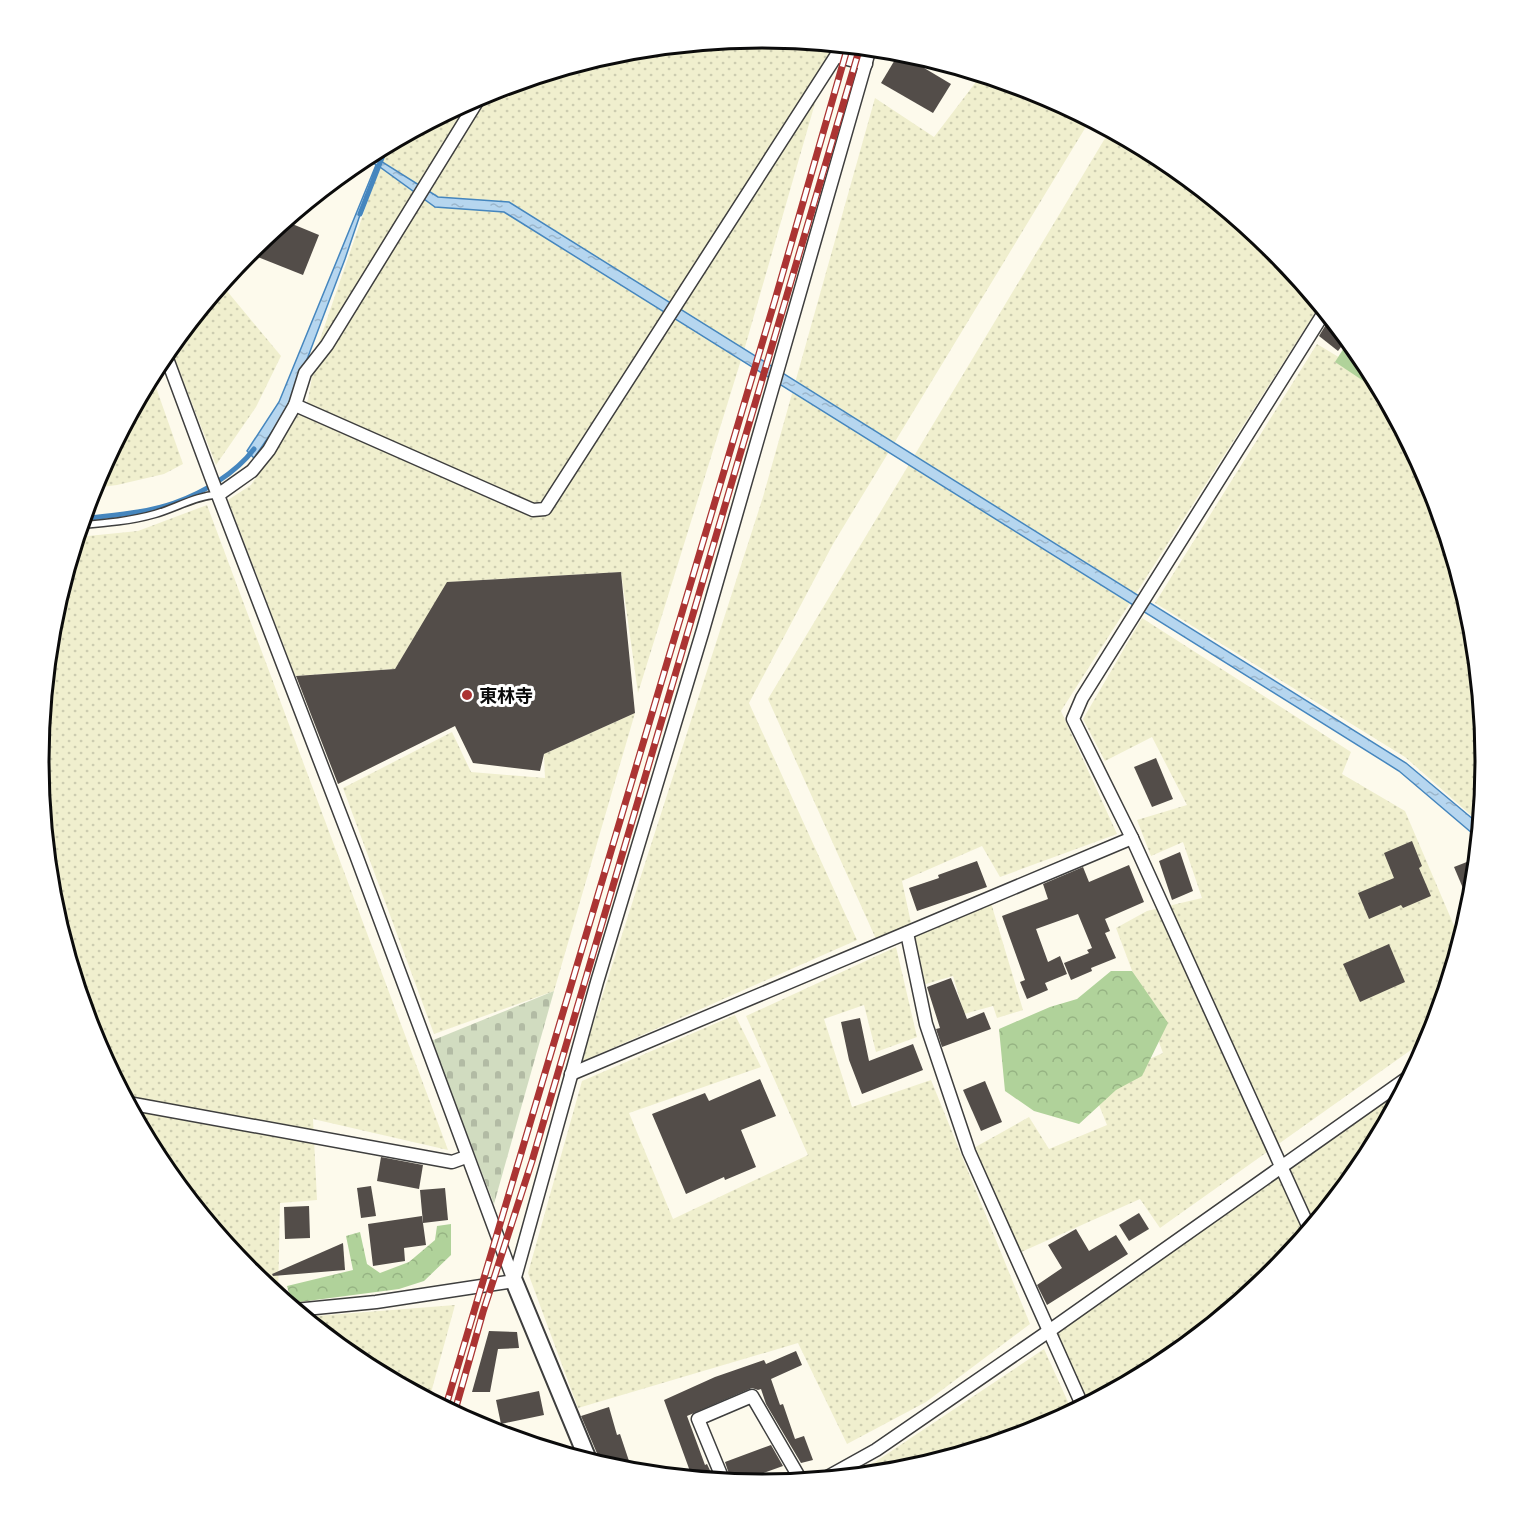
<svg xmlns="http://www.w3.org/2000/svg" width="1525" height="1523" font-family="'Playfair Display','Noto Sans JP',serif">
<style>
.farmland{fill:url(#farmland-dots)}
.forest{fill:url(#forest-crowns)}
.cemetery{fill:url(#cemetery-stones)}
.water{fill:url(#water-ripples);stroke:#4586be;stroke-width:1.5}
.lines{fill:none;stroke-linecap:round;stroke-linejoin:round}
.stream{stroke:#4586be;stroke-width:5}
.building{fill:#534d49}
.service-casing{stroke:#3e3e3e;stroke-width:9}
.minor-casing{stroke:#3e3e3e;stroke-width:15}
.tertiary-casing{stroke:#3e3e3e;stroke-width:20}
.service{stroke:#fff;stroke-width:6}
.minor{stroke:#fff;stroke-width:12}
.tertiary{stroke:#fff;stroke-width:16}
.rail-casing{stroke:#ab3433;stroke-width:7}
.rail{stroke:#fff;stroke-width:4.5;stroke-dasharray:14;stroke-linecap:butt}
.poi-dot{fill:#ab3433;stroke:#fff;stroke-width:2}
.labels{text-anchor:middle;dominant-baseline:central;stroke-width:6;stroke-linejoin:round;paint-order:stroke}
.poi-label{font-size:18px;font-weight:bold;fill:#0b0b0b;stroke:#fff;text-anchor:start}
.rim{fill:none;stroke:#0b0b0b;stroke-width:3}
</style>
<defs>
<pattern id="farmland-dots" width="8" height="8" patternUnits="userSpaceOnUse" patternTransform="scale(1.5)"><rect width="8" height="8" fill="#f0efce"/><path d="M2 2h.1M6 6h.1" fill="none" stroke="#ccccb0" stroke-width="1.8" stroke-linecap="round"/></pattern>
<pattern id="forest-crowns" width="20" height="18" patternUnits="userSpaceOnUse" patternTransform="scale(1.5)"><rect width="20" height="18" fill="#b0d29a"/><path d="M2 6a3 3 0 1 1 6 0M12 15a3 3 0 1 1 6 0" fill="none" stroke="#96b383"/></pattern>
<pattern id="cemetery-stones" width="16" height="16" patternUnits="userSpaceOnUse" patternTransform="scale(1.5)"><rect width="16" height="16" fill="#d1dcc0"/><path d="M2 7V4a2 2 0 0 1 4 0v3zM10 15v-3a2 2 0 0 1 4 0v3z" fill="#b2bba4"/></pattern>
<pattern id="water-ripples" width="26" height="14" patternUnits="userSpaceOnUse" patternTransform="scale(1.5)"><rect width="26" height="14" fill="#b6d6ef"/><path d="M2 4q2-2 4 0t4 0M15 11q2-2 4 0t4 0" fill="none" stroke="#9bb6cc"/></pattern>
</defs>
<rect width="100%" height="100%" fill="#fdfaec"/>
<!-- farmland -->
<g class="farmland">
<path d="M763,38l69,6 -87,303 -107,346 -17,-121 -173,10 -53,87 -100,7 -67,-176 23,-15 57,-85 9,-52 70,-203 99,-53 136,-41z"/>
<path d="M971,72l69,21 50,27 -257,424 -84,159 108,237 -276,122 182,-565 112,-399 59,39 45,-59z"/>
<path d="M1110,130l55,30 110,90 45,55 -259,406 56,123 -117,43 -18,-31 -80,35 9,42 -35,16 -108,-240z"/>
<path d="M222,285l59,71 -25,51 -40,58 -46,-118z"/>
<path d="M1317,344l58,35 27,50 -3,14 18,15 15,27 41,136 13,141 -6,61 -75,-66 -250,-154z"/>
<path d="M152,376l31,88 -19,10 -47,11 -24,3z"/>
<path d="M207,505l241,645 -135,-31 4,81 -37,3 -2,93 -28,-23 -90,-110 -67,-125 -41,-136 -13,-141 13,-141 26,-83 60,-6z"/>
<path d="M1142,618l209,134 -9,22 63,37 56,131 -29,93 -272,193 -20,-29 -121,54 -47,-104 57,-32 20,32 58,-24 -16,-40 72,-32 -47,-125 31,-17 55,-13 -19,-56 -32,14 -14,-36 50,-15 -35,-68 -47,24 -22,-42z"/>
<path d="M635,713l-81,278 -120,43 -91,-246 109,-56 19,40 74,6 -1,-24z"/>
<path d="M991,903l32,107 -26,8 -4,-12 -29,8 -11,-38 -34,10 -7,-50z"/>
<path d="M896,947l21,90 -41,15 -12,-47 -40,14 28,88 79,-27 99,244 -104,78 -79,42 -49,-101 -220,65 -50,-135 54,-192 153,-66 26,52 -132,46 44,106 135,-64 -62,-139z"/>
<path d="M1413,1074l-49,90 -90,110 -110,90 -80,43 -35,-76z"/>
<path d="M455,1305l-26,95 -69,-37 -56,-46z"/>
<path d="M1044,1349l29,64 -34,18 -136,41 -66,6 38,-16z"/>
</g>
<!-- forest -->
<g class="forest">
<path d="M1349,340l16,20 18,34 -48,-32z"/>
<path d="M1111,971h21l36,52 -26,53 -26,14 -37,34 -45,-13 -29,-20 -6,-62 51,-22 27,-8z"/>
<path d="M451,1224v31l-27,26 -25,8 -107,14 -5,-17 66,-16 -7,-34 14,-4 7,32 13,9 29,-11 26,-22 2,-14z"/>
</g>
<!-- cemetery -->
<path class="cemetery" d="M554,991l-60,213 -63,-163z"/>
<!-- water -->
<path class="water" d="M384,147l-5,13 59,37 71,5 897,561 74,62 -1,14 -80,-68 -895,-559 -69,-5 -58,-42 -32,94 -56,148 -35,51 -7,-7 32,-49 97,-237 -11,-8 6,-3 7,5 3,-11z"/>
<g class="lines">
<!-- stream -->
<g class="stream">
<path d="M360,214l27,-69"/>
<path d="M83,519c30,-4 63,-6 91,-16 29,-10 62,-30 80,-54"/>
</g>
</g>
<!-- building -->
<g class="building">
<path d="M899,53l52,31 -18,29 -52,-30z"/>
<path d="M285,221l34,14 -16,40 -55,-22z"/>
<path d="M1330,318l17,21 -9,12 -19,-15z"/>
<path d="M621,572l14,141 -91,41 -4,17 -67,-8 -18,-37 -117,58 -42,-108 99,-7 52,-87z"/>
<path d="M1156,758l17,41 -21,8 -18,-40z"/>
<path d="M1412,841l10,25 -3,2 12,28 -28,12 -2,-3 -32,14 -11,-26 36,-15 -10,-25z"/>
<path d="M1180,852l13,39 -21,9 -13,-39z"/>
<path d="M1477,858l-3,31 -9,4 -11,-26z"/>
<path d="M977,861l10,26 -70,24 -8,-23 30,-10 -1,-3z"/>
<path d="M1129,865l15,37 -39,17 5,12 -5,2 11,25 -25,10 1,3 -21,9 -7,-17 25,-10 -2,-3 5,-2 -14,-34 -42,15 12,33 12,-6 7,18 -22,9 3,7 -21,9 -7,-17 5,-2 -23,-64 46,-17 -5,-15 40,-17 6,15z"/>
<path d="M1389,944l16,38 -45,20 -17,-38z"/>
<path d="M951,978l16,41 17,-7 7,17 -49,18 -6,-18 4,-1 -13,-41z"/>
<path d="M860,1018l9,43 44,-17 10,26 -61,24 -13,-34 -8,-38z"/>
<path d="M760,1079l16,37 -35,14 15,37 -31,13 -1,-3 -38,17 -34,-80 53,-21 4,8z"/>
<path d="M985,1081l17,41 -21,9 -18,-41z"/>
<path d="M381,1157l42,8 -4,24 -42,-8z"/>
<path d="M371,1186l5,30 -15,2 -4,-30z"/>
<path d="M445,1188l3,32 -25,3 -3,-33z"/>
<path d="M309,1206l1,32 -25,1 -1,-32z"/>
<path d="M1139,1213l10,16 -20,12 -10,-16z"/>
<path d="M422,1216l4,29 -22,3 1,13 -32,5 -5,-42z"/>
<path d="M1076,1229l13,22 27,-16 12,19 -81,51 -10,-20 25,-17 -14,-23z"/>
<path d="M343,1243l2,27 -72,6 -1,-2z"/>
<path d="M489,1331l28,1 2,16 -21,1 -8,43h-18z"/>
<path d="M796,1351l6,14 -31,14 9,26 3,-1 12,35 9,-3 9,24 -12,3 -35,-59 -5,-15 -3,1 -6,-2 -65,28 18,49 2,-1 8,17 -33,-3 9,-4 -27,-74 51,-23 49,-17 2,4z"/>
<path d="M539,1391l5,24 -43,9 -5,-24z"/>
<path d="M609,1407l8,28 3,-1 13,39 -12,-1 -22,-7v-7l-18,-42z"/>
<path d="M771,1445l12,21 -47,17h-4l-7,-21z"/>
</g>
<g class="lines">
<defs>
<path id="service" d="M81,525c25,-2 50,-4 74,-11 18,-5 46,-20 62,-19"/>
<g id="minor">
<path d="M165,353l46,124 145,378 158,426"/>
<path d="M295,405l238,105 12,-1 291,-453 30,8"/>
<path d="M218,495l34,-24 17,-21 26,-45 10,-32 22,-28 154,-250"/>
<path d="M907,933l19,91 43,128 114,255"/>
<path d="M571,1074l561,-236"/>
<path d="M128,1103l324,59 14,-5"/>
<path d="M1310,1230l-178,-392 -59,-119 9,-21 243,-387"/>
<path d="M514,1281l83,-299 106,-352 167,-582"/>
<path d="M295,1310l81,-8 138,-21"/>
<path d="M822,1480l54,-30 173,-119 364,-257"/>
<path d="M724,1482l-26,-63 54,-23 50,86"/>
</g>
<path id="tertiary" d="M514,1281l75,181"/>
</defs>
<!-- service casing -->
<use href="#service" class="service-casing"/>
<!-- minor casing -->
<use href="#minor" class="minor-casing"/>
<!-- tertiary casing -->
<use href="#tertiary" class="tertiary-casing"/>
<!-- service -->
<use href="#service" class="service"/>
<!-- minor -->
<use href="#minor" class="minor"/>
<!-- tertiary -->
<use href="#tertiary" class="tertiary"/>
<defs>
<g id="rail">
<path d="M445,1409l330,-1109 73,-254"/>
<path d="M454,1414l29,-102 49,-151 328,-1114"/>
</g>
</defs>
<!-- rail casing -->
<use href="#rail" class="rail-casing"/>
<!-- rail -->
<use href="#rail" class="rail"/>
</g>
<!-- markers -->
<circle class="poi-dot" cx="467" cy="695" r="6"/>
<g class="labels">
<!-- poi labels -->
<g class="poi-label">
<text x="479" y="695">東林寺</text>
</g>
</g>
<!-- crop -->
<path d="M0 0H1525V1523H0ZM49 761a713 713 0 1 1 1426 0a713 713 0 1 1-1426 0Z" fill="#fff" fill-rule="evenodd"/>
<path class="rim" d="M49 761a713 713 0 1 1 1426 0a713 713 0 1 1-1426 0Z"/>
</svg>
